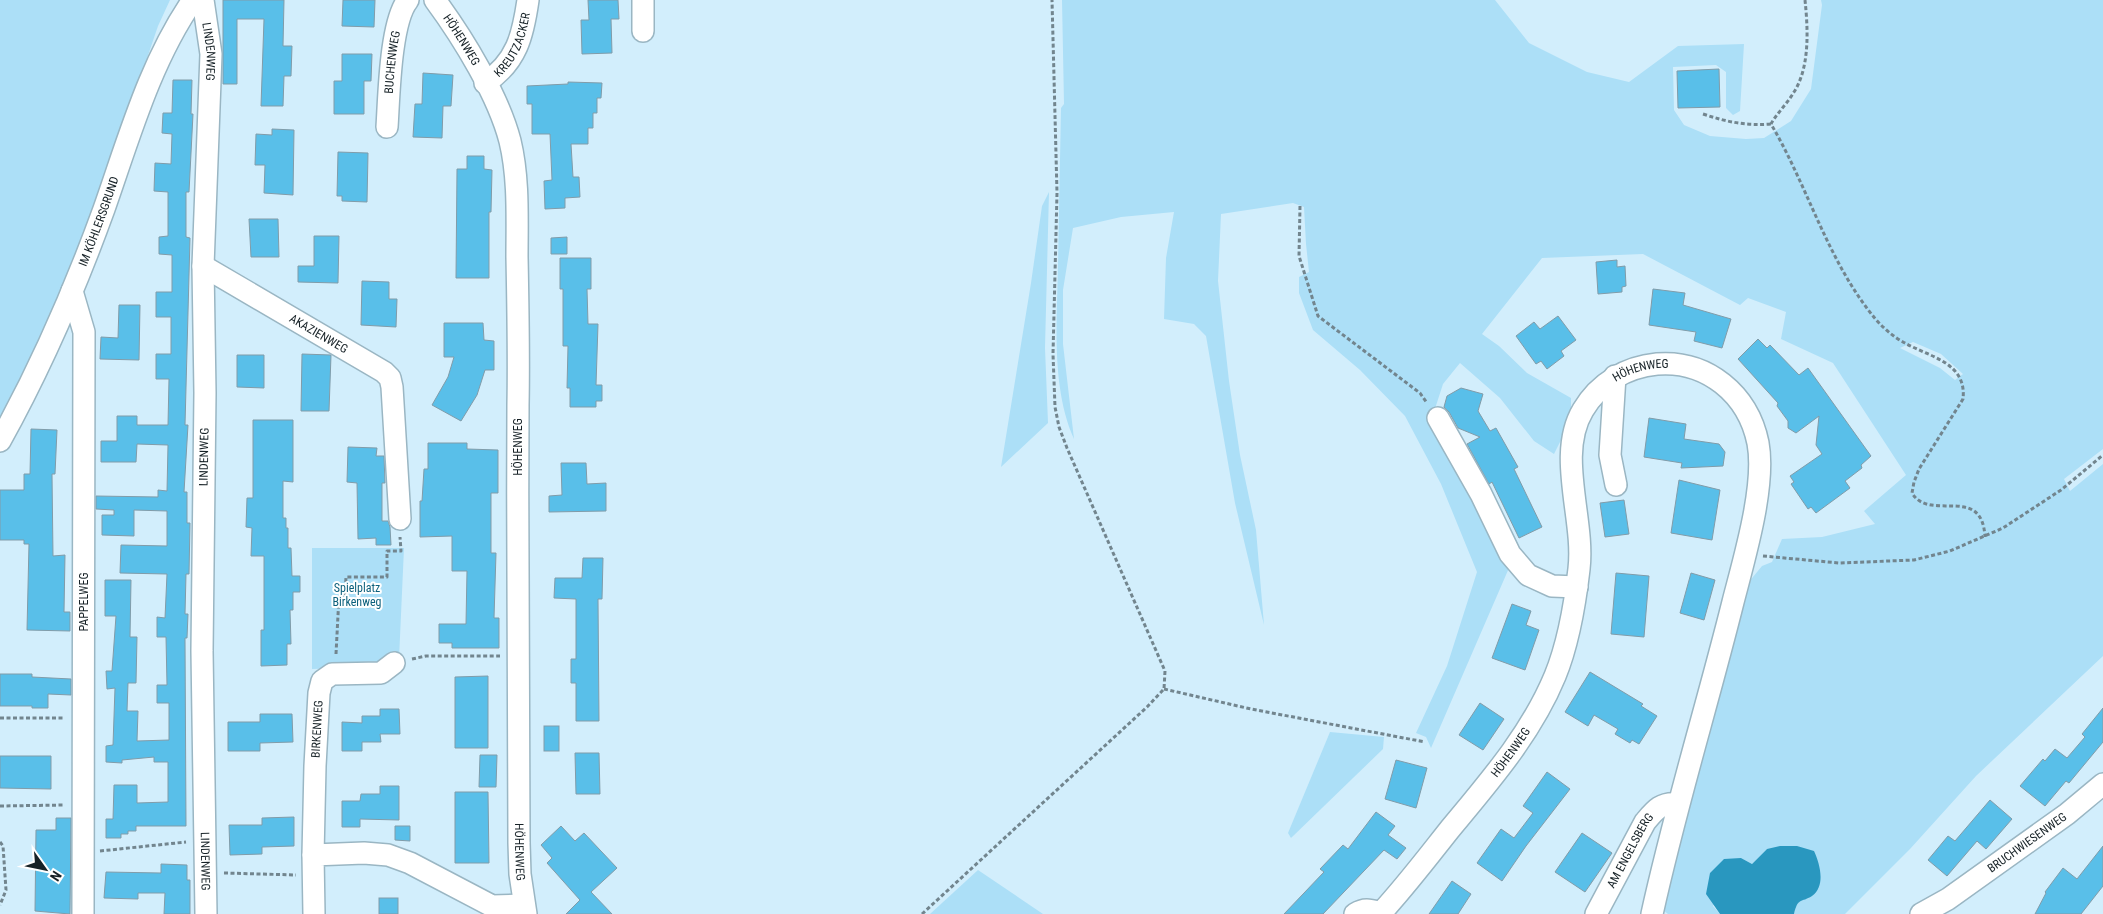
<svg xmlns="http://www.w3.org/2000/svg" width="2103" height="914" font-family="'Roboto Condensed',sans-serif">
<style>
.green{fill:#acdff7;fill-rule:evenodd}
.water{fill:#2997bf}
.building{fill:#59bfe9;stroke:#819ca9}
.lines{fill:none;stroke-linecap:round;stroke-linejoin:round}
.minor-casing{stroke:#9ab6c3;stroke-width:24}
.path{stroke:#72858e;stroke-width:3;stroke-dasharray:4 2.5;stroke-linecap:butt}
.minor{stroke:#fff;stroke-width:21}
.labels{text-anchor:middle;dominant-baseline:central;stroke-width:4;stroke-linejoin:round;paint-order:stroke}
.street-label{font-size:12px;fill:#172227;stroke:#fff}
.park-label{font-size:12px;fill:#0b5f7b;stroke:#fff}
</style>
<rect width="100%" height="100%" fill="#d2eefc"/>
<!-- green -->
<g class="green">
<path d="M0,0h170l-12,26 -61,179 -33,81 -64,139z"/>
<path d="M1062,0h433l34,43 58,29 42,10 49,-36 66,-2 -4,67 -7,4 -7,-7v-36l-10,-7 -43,2 1,43 10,15 26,11 36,3 18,-1 27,-17 20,-32 11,-84 -1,-5h282v449l-39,30 6,12 33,-27v192l-127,120 -66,73 -65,65h-51c2,-10 5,-15 15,-16l-42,-49 -15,15 -11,-6 -28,48 7,8h-52l-5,-4 23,-101 62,-226 14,-17 10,-4 10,-23 40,-2 53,-13 -11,-13 42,-36 -73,-112 -52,-24 5,-27 -38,-14 -8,7 -97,-51 -101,4 -60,76 17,12 28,27 44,25v22l-17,34 -20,-13 -34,-43 -40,-35 -17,21 -12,37 78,147 -78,180 -5,-11 -10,-4 31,-67 30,-94 -36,-88 -36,-68 -45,-46 -47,-40 -14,-37v-16l10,-5 -3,-28 -2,-37 -11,-4 -72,11 -3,67 11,100 11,74 16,75 8,95 -29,-122 -29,-167 -12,-12 -30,-5 2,-61 8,-46 -53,5 -48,11 -10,62v54l11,95c-23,-51 -17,-118 -16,-174 1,-52 2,-104 3,-157l3,-4zM1913,342l28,12 22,20 -8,6 -15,-12 -40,-20z"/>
<path d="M1049,192l-4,156 3,75 -47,44 30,-184 11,-77z"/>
<path d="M312,548h92l-5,111 -22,8 -65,2z"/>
<path d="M1330,732l54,5 -1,12 -92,89 -3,-5z"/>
<path d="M978,870l65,44h-113z"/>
</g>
<!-- water -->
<path class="water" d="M1780,846h17l17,5c6,13 12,35 -2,45 -11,7 -14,1 -18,18h-74l-14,-20 4,-21 14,-14 17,-1 11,6 15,-15z"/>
<!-- building -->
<g class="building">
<path d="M223,0h61l-1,46h9l-1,30h-7l-1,30h-22l3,-87h-27v65h-14z"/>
<path d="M343,0h32l-1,27 -32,-1z"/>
<path d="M588,0h30l1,19h-8l1,34 -30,1 -1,-34h8z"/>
<path d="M342,54h30l-1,27h-7v33h-30v-33h8z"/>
<path d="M1719,69l1,38 -42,1 -1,-37z"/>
<path d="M423,73l30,2 -2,31h-8l-1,32 -29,-1 2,-33h7z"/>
<path d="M173,80h19l-1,34h2l-4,78h-3v45l4,1 -5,187h3l-4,67h3v31h3l-1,51h-3l-1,40h3l-1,24h-2l1,188h-50v5h-8v3h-7v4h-15v-19h7l1,-34h23v18l31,-1v-40h-14v-5l-32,3v3l-16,-1v-16l7,-1 2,-57 -8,1 -1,-18h6l4,-55h-11v-36h26l-1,57h7l-1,46h-8l-1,28h11l-1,30 32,-1v-37h-12v-18h10l-1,-48h-9v-20l8,1 2,-44 -47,-1 1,-28 46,1v-35l-33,-1v26l-32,-1v-20h12v-5l-18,-1v-13l62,1v-7l9,1 1,-46 -31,-1 -1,18h-35v-21h16v-25h20v9h31l1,-46h-13v-25h15v-37h-15v-25h16v-37l-13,-1v-17l9,-1v-44l-14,-1 1,-28 16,1 1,-30 -10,-1 1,-20h9z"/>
<path d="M568,82l34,1 -1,15h-4v15h-4v15h-5v16h-17l2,33h6l1,20 -15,1v10l-20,1 -1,-28 8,-1 -2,-46h-18v-30h-5v-18l41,-2z"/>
<path d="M272,129l22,1 -1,65 -29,-2 1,-28h-10l1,-31 16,1z"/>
<path d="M338,152l30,1 -1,49 -25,-1v-5h-5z"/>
<path d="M467,156h17v13l8,1 -1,42h-2v66h-33l1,-109h10z"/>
<path d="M249,219h29l1,38h-28z"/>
<path d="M314,236h25l-1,47 -40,-1v-16h16z"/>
<path d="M567,237v17h-16v-16z"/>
<path d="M560,258h31v31h-4l1,35h10l-2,61h6v16h-6v6h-26v-19h-3l1,-42h-5v-57h-3z"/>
<path d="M1617,260v7l8,-1 1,20 -4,1v5l-24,2 -2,-32z"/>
<path d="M362,281l27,1v17h8l-1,28 -35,-2z"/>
<path d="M1653,289l32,4 -2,12 48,14 -9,29 -28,-7 2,-9 -47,-7z"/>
<path d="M119,305h21l-1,55 -39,-1 1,-22 17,1z"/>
<path d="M1558,316l18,24 -15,11 3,5 -17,13 -6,-8 -5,3 -20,-28 18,-14 6,7z"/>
<path d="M444,323h39l1,17 10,1v29h-9l-8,25 -16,26 -29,-16 16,-28 6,-20h-10z"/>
<path d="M1758,339l9,9 3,-3 29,30 9,-7 63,88 -10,9 1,3 -17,13 5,7 -34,25 -5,-6 -3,2 -17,-25 3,-2 -4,-6 32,-22 -6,-9 3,-29 -23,17 -8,-5v-7l-11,-15 1,-3 -40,-44z"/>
<path d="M302,354l29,1 -2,56h-28z"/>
<path d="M237,355h27v33l-27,-1z"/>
<path d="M1461,388l22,6 -5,17 12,20 6,-3 22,39 -4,2 28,58 -23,11 -27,-56 -3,2 -22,-40 13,-7 -22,-9 -9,-16 -5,-5 3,-11z"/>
<path d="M1649,418l37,6 -2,15 35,5 6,8 -2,14 -42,2 1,-5 -38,-6z"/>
<path d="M253,420h40v62l-10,-1v37h3v10h2v20h3l1,28h8v16h-7v18h-3l1,34h-4v21l-26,1v-36h3v-74h-13l1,-28 -6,-1 1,-29h6z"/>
<path d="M31,429l26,1 -2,44h-3l1,82 12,-1 -1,57h6v19l-43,-1 2,-86h-5v-4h-24v-50h24v-16h6z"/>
<path d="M428,443h39v6l31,1v43h-7v60h5l-2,65h5v30h-47v-5h-13v-19h27l1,-53h-15v-35l-32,1v-36h2l2,-32h4z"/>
<path d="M348,447l29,1 -1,8h8l1,27h-3v38h6l2,6 1,18h-15v-7l-18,1 -1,-56 -10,-1z"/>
<path d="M561,463h25l1,21 19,-1v28l-57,1v-16l13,-1z"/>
<path d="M1679,480l41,10 -8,50 -41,-7z"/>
<path d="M1624,500l5,34 -24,3 -5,-34z"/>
<path d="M583,558h20l-1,41h-4l1,122h-23v-38h-5v-24h5v-60l-22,-1 1,-20h27z"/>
<path d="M1616,573l33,3 -5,61 -33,-3z"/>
<path d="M1691,573l24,7 -11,40 -24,-7z"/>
<path d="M1512,604l19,7 -5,14 13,5 -14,40 -33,-12z"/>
<path d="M1590,672l53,32 -2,2 16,10 -18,28 -7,-4 -2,3 -15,-9 3,-5 -24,-14 -6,11 -23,-14z"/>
<path d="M0,674h32v3l39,2v16l-23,-1v14h-16v-2h-32z"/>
<path d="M488,676v72h-33v-71z"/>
<path d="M1480,703l24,16 -21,31 -24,-15z"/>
<path d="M2103,708v34l-34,41 -3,-2 -21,25 -25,-20 23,-27 2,2 10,-12 12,9 18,-21 -3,-3z"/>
<path d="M380,709h19l1,25h-20l1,8h-19v9h-20v-29l20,1v-7h18z"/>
<path d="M260,714h32l1,28 -33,1v8h-32v-29h32z"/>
<rect x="544" y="726" width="15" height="25"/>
<path d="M575,753h24l1,41h-24z"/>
<path d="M480,755h17l-1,32h-17z"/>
<path d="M0,756h51v33l-51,-1z"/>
<path d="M1396,760l31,8 -11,40 -31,-9z"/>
<path d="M1547,772l23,17 -44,57 -24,35 -25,-18 24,-34 13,9 19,-25 -10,-7z"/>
<path d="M380,786h19v34l-39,-1v8h-18v-26h18l1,-7h19z"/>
<path d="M455,792h33l1,71h-34z"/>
<path d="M1990,800l22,19 -26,30 -9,-8 -30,35 -19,-16 20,-24 7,5z"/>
<path d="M1376,812l19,14 -7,9 18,13 -9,11 -13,-9 -61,64h-39l40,-42 -4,-3 23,-24 5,4z"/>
<path d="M294,817v29l-32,1v7l-32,1 -1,-30h33v-7z"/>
<path d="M56,818h15l-1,96 -35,-3 1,-81h20z"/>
<path d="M395,826h15v15l-15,-1z"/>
<path d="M561,826l14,15 9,-8 33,35 -26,24 21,22h-46l14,-14 -33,-37 5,-5 -11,-13z"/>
<path d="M1582,833l30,20 -27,39 -30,-20z"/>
<path d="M2103,846v40l-22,28h-46l11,-21 -1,-1 18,-24 14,11z"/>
<path d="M161,864l26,1v15h3v34h-26l1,-21h-27v6l-34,-1 2,-26 55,1z"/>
<path d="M1452,881l19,13 -13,20h-29z"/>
<rect x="379" y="898" width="19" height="16"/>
</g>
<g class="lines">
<defs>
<g id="minor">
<path id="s1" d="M203,0l8,54 -8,212 2,127 -3,258 4,263"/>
<path id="s2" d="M435,0c28,38 63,95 75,141 9,37 7,78 7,116 1,50 2,99 1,148 -1,146 1,292 1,438l1,31 6,40"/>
<path d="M643,0v31"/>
<path id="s3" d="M485,83c32,-21 38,-48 43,-83"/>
<path id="s4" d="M387,127c2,-29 3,-105 21,-127"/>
<path id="s5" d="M203,266l181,106 6,6 2,9 8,132"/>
<path d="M72,291l12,41 -1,582"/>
<path d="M1615,376l-5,79 6,30"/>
<path d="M1438,418l43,76 29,60 18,21 24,11 25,1"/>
<path id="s6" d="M0,441c41,-74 75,-152 104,-232 25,-71 46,-147 89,-209"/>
<path id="s7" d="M313,855l2,-89 4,-73 3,-12 10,-7 49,-1 13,-10"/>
<path d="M314,914l-1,-59 51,-2 24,2 22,8 82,43 32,-1"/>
<path d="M1355,914c10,-6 15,-4 26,-1"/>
<path id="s8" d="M1380,914c25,-27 47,-56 70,-85 39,-47 81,-95 105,-153 14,-34 20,-72 24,-107 6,-50 -23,-114 4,-159 16,-27 43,-43 74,-46 50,-4 91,30 101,79 8,43 -14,116 -25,159 -26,104 -58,207 -81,312"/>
<path id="s9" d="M1596,914l49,-92c10,-12 16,-20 33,-18"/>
<path id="s10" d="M1921,914l27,-15 119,-85 36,-30"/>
</g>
</defs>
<!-- minor casing -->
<use href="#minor" class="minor-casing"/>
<!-- path -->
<g class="path">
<path d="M1805,0c3,29 5,67 -11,92 -7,12 -17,21 -23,32 37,63 56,135 102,192 8,10 20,21 32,27 24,14 62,19 58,56l-44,70 -5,13 -2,11c18,30 70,-10 73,44"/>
<path d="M1703,114c24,8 43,12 68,10"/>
<path d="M1300,206l-1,50 19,60 102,77 7,10"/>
<path d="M1763,556l76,7 75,-3 36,-9 53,-23 58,-38 42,-35"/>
<path d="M336,654l3,-58h6l1,-19h41v-26h14l-1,-14"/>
<path d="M412,659l14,-3h74"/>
<path d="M1164,689l87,20 174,33"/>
<path d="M0,718h65"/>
<path d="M0,806l65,-1"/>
<path d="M0,842l3,4 3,44 -6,15"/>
<path d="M100,851l86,-9"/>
<path d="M224,873l72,2"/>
<path d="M922,914l225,-207 17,-18 1,-18 -98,-223 -8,-21 -4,-20 -2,-53 4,-161 -5,-193"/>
</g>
<!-- minor -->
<use href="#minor" class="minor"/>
</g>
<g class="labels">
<!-- street labels -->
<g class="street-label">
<text stroke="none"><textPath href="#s2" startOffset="48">HÖHENWEG</textPath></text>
<text stroke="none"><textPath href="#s3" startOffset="49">KREUTZACKER</textPath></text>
<text stroke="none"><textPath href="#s1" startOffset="52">LINDENWEG</textPath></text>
<text stroke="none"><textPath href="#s4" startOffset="65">BUCHENWEG</textPath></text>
<text stroke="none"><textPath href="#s6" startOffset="241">IM KÖHLERSGRUND</textPath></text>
<text stroke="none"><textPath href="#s5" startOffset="134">AKAZIENWEG</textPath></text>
<text stroke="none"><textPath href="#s8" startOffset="641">HÖHENWEG</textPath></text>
<text transform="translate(518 447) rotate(-90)">HÖHENWEG</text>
<text transform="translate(204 457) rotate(-89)">LINDENWEG</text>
<text transform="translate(84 602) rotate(-90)">PAPPELWEG</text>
<text stroke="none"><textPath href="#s7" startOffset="126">BIRKENWEG</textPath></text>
<text stroke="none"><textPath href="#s8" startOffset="208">HÖHENWEG</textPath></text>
<text stroke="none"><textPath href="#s10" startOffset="128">BRUCHWIESENWEG</textPath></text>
<text stroke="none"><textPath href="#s9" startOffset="72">AM ENGELSBERG</textPath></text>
<text stroke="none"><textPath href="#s2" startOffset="872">HÖHENWEG</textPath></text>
<text stroke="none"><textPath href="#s1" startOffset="862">LINDENWEG</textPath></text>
</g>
<!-- park labels -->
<g class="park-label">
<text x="357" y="588">Spielplatz<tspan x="357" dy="14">Birkenweg</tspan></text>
</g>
</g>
<!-- north arrow -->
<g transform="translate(45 869) rotate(123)" stroke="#ffffff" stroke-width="4" paint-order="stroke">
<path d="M0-4L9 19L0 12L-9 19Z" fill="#172227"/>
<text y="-8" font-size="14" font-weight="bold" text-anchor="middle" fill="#172227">N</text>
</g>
</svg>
